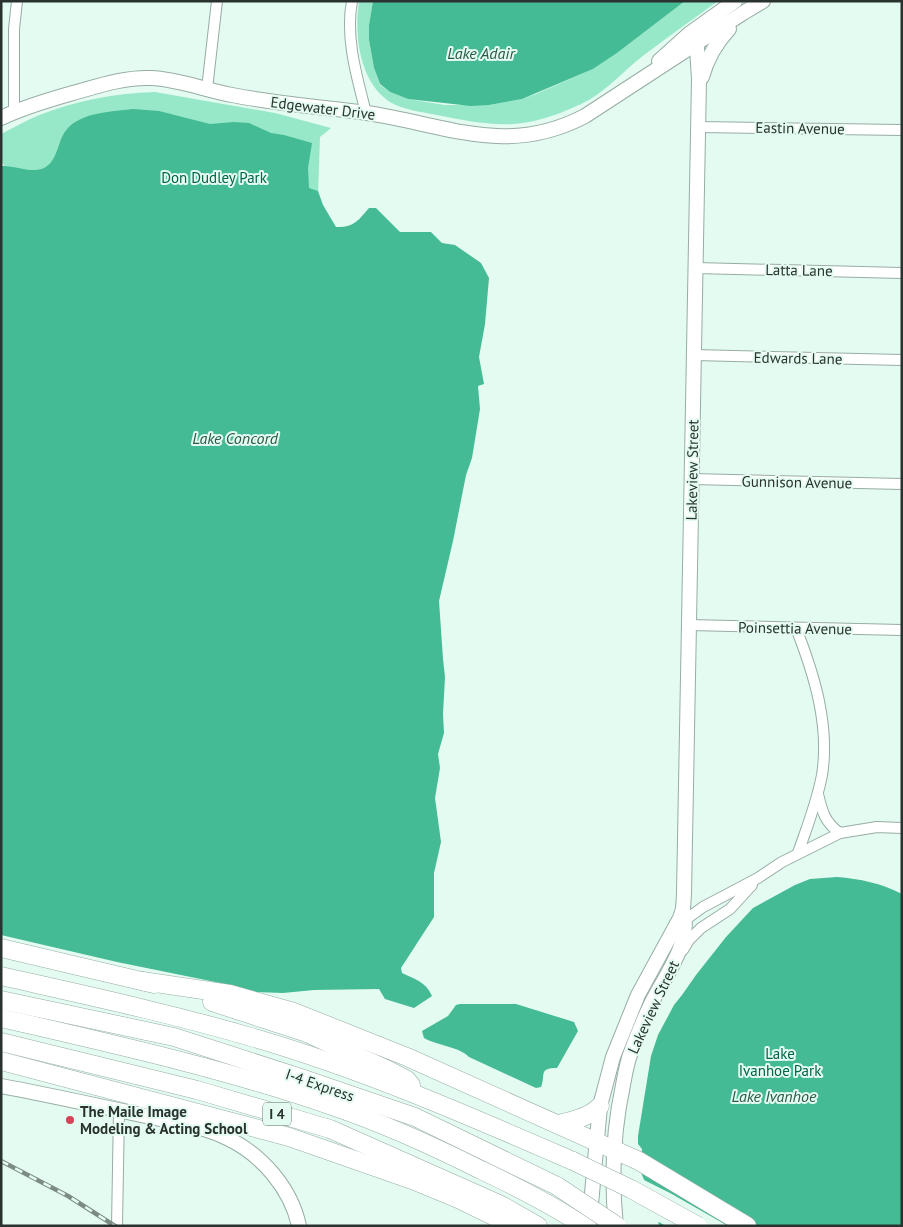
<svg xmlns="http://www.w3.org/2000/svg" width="903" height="1227" font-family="'PT Sans',sans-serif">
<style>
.green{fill:#97e8c9}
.water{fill:#45bb95}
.pier{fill:#e3fbf0}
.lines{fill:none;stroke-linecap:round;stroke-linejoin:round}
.street-casing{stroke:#97ada4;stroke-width:12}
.secondary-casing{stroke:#97ada4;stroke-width:16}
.highway-casing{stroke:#97ada4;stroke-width:19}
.street{stroke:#fff;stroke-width:10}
.secondary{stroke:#fff;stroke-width:14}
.highway{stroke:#fff;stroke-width:18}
.rail-casing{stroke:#7c8b85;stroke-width:4.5}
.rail{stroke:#e3fbf0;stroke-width:2.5;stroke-dasharray:8;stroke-linecap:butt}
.highway-bridge-casing{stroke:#97ada4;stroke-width:19;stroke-linecap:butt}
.highway-bridge{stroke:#fff;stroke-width:18}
.poi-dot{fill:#d54454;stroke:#e3fbf0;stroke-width:2}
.labels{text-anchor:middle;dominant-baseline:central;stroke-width:4;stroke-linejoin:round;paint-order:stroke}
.shield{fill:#e3fbf0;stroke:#616e69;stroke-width:1}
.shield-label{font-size:14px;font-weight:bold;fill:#29322f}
.street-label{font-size:15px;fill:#29322f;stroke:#e3fbf0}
.park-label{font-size:15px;fill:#00634a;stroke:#e3fbf0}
.poi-label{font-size:15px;font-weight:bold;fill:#29322f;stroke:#e3fbf0;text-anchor:start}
.water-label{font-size:16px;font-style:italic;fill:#2a5a49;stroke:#e3fbf0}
</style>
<rect width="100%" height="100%" fill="#e3fbf0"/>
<!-- green -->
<g class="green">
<path d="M359,1h14l-4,24v15l5,28 6,17 10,7 18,7 37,6h44l33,-6 14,-5 57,-25 24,-16 68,-52h33c-25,18 -50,36 -74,54 -21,16 -39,38 -63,49 -57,27 -84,23 -144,11 -14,-3 -34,-5 -47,-13 -31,-20 -36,-68 -31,-101z"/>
<path d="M155,92l120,21 56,15 -11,9 -4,117 -305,-72 -10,-23v-25c12,-6 24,-13 36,-18 37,-15 79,-23 118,-24z"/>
</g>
<!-- water -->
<g class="water">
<path d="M373,1h312l-68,52 -24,16 -71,30 -33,6 -18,1 -63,-7 -18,-7 -10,-8 -6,-16 -5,-28v-15z"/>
<path d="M133,109l26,2 51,13 24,-2 15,1 22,10 13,2 28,8 -4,25 1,20 9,3 5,14 13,22c17,1 22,-6 33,-19h7l24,24h31l11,11 13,2 26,18 8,15 -4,46 -6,33 5,27 -6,2 2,23 -8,49 -6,17 -13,66 -14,60 4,58 2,18 -2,37 1,19 -6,21 2,14 -5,30 6,44 -7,31v44l-33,51 1,5c13,6 24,9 30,23l-18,12 -29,-9 -6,-10 -65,1 -31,3 -112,-4 -170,-49v-774c14,-1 30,8 43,2 12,-6 13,-21 19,-33 12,-23 47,-23 70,-26z"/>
<path d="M837,877c23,2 44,6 65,17v332h-243l-3,-17 -16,-39 2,-21 -4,-5v-8l13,-80 7,-21 16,-30 8,-10 14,-20 30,-38 27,-29 42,-23 15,-6z"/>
<path d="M460,1004h56l58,18 4,9 -21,37c-19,0 -11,7 -16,19l-5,1 -67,-31c-9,-10 -33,-12 -45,-19l-2,-7 26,-15 8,-11z"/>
</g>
<!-- pier -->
<g class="pier">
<path d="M1,935l116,27 113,23 39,10 -99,-3 -169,-49z"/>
<path d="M640,1178l30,15 58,33h-62l-11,-6 -1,-10z"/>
</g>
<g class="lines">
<defs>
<g id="street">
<path d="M352,1c-7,37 5,76 14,112"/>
<path d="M207,89l10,-88"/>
<path d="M14,112v-83l3,-28"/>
<path d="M698,127l204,3"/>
<path d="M696,268l206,5"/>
<path d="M694,355l208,5"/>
<path d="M692,479l210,5"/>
<path d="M689,625l213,5"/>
<path d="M796,628c18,46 34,97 26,147 -5,27 -15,52 -24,78"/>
<path d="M818,794c4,17 7,29 22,39"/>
<path d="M681,923l22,-16 55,-29 24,-16 58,-29 37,-6 25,1"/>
<path d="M683,950l6,-10 12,-12 29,-19 22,-24"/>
<path d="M117,1226l2,-116"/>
</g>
<g id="secondary">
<path d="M659,61l30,-27 46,-33"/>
<path d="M702,77c5,-19 14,-34 27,-48"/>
<path d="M1,118c23,-11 47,-18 72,-25 25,-7 51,-16 78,-15 27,1 54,12 81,17 45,9 90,12 135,18 80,12 140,44 218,3l158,-103 20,-12"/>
<path d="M1,1086c49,9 97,20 145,30 27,6 57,10 81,22 34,16 64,50 72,88"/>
<path d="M589,1226l11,-120 13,-49 25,-62 42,-77 3,-9 1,-15 15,-815 -2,-31 -8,-14"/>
<path d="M616,1226c-5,-47 -3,-94 7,-141 2,-11 4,-23 8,-33 6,-16 12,-31 19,-46 13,-28 40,-59 34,-92"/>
</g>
<g id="highway">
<path d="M1,948l153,36"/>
<path d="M1,976c84,19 168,37 250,61 111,32 216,78 322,124"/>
<path d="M142,981l88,13 64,18 113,45 232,104 108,65"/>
<path d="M1,1000l173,37 130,42 111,38 142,69"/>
<path d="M212,1002l95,31 83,38 17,9 4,5"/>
<path d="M1,1018c112,26 225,51 334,89 50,17 98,39 146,63 36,17 70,34 103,56"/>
<path d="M1,1042l196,48 133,39 171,76 37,21"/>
<path d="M1,1061l288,76 123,43 44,18 58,28"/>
<path d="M558,1124c14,-3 32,-7 42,-18"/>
</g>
</defs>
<!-- street casing -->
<use href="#street" class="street-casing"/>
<!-- secondary casing -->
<use href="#secondary" class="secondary-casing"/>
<!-- highway casing -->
<use href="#highway" class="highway-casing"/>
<!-- street -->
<use href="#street" class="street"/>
<!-- secondary -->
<use href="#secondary" class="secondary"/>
<!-- highway -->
<use href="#highway" class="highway"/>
<defs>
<path id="rail" d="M1,1161l67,35 47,30"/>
</defs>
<!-- rail casing -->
<use href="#rail" class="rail-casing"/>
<!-- rail -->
<use href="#rail" class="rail"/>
<defs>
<g id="highway-bridge">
<path d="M573,1161l58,28 67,37"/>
<path d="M557,1186l60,40"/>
</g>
</defs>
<!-- highway-bridge casing -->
<use href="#highway-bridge" class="highway-bridge-casing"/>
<!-- highway-bridge -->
<use href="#highway-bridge" class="highway-bridge"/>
</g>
<!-- markers -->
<circle class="poi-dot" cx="70" cy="1120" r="5"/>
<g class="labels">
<!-- shield labels -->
<rect class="shield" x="263" y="1102.5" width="28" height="23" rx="4"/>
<g class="shield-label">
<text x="277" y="1114">I 4</text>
</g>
<!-- street labels -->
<g class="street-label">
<text transform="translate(323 108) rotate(7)">Edgewater Drive</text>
<text transform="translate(800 128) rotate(1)">Eastin Avenue</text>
<text transform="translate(799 270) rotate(1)">Latta Lane</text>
<text transform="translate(798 358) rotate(1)">Edwards Lane</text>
<text transform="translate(692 470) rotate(-89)">Lakeview Street</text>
<text transform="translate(797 482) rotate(1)">Gunnison Avenue</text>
<text transform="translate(795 628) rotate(1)">Poinsettia Avenue</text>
<text transform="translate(653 1007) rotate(-65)">Lakeview Street</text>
<text transform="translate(320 1085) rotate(19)">I-4 Express</text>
</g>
<!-- park labels -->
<g class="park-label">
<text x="214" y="177">Don Dudley Park</text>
<text x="780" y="1053">Lake<tspan x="780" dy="17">Ivanhoe Park</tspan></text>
</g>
<!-- poi labels -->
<g class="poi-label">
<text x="80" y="1111">The Maile Image<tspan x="80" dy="17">Modeling &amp; Acting School</tspan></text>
</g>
<!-- water labels -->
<g class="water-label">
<text x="481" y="53">Lake Adair</text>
<text x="235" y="438">Lake Concord</text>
<text x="774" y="1096">Lake Ivanhoe</text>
</g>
</g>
<!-- border -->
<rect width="903" height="1227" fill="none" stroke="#29322f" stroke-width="5"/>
</svg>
